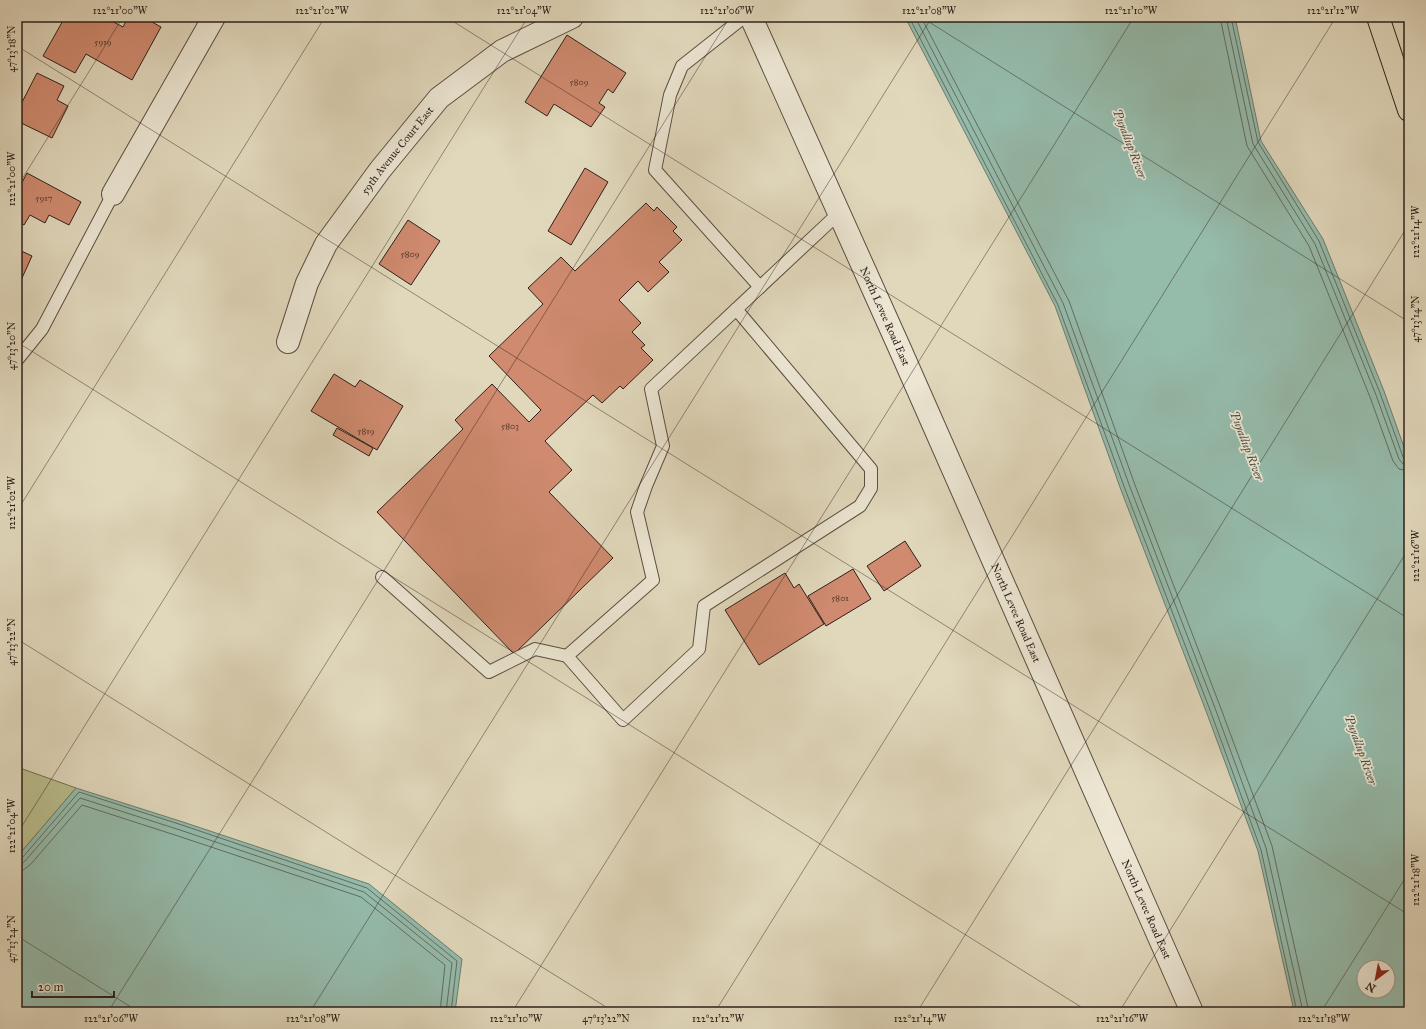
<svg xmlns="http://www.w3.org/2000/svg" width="1426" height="1029" font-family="'IM FELL Great Primer',serif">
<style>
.green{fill:#b9bc8c;stroke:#736e53}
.water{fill:#95bbab;stroke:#6b7d71;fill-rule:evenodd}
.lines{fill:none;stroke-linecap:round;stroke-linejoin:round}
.shore{stroke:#616e62;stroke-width:1}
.building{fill:#cf8a6f;stroke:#2d201a}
.service-casing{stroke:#5a4e42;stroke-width:14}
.minor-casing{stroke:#5a4e42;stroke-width:24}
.tertiary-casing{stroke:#5a4e42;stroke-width:24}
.primary-casing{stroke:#2d201a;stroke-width:24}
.service{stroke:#ece6d3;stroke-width:12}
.minor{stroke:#ece6d3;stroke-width:22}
.tertiary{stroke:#ece6d3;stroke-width:22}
.primary{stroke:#e1d8bc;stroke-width:22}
.ticks{fill:none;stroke:#2d201a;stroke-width:1;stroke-opacity:0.45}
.labels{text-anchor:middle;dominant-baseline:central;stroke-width:3.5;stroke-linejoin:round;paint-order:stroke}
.number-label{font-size:9px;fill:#563a2f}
.street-label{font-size:11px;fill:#2d201a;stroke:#ece6d3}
.water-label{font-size:12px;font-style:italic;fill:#4c4e46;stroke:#ece6d3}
.neatline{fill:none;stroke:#2d201a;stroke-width:1.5}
.ticks-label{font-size:10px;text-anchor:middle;fill:#2d201a}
</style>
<rect width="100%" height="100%" fill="#e1d8bc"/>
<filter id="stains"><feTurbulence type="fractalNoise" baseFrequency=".005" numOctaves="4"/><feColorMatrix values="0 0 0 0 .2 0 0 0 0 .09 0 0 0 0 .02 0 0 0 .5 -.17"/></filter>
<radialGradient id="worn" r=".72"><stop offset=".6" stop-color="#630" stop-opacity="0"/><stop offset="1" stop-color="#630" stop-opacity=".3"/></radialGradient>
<!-- green -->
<path class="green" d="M17,767l59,21 -59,69z"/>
<!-- water -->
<g class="water">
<path d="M905,17h330l26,124 62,98 61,152 25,70v551l-115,-1 -36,-160 -52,-140 -85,-221 -66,-184zM1364,967h24v24h-24z"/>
<path d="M76,788l107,34 186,62 93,75 -7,53h-438v-155z"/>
</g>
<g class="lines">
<!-- shore -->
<g class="shore">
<path d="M909,17l149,288 67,184 85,221 51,140 36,162"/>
<path d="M915,17l148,286 67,184 85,221 51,140 37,164"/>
<path d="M921,17l148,284 66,184 85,221 52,140 37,166"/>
<path d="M1220,17l27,129 62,100 61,151 23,64 6,8 10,2"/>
<path d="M1226,17l27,127 62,100 61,151 23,64 4,5 6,1"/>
<path d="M1231,17l27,125 61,99 61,152 23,64 3,3h3"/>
<path d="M17,859l5,-1 57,-66 103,33 185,63 90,73 -6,51"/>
<path d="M17,864h4l4,-3 55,-63 100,32 184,62 88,71 -6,49"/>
<path d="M17,870h6l7,-5 52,-60 96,31 183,61 84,68 -5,47"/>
</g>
</g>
<!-- building -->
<g class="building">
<path d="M65,17h39l19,10 5,-10h15l18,10 -29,53 -46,-26 -11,19 -32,-17z"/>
<path d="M567,35l59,38 -13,20 -5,-4 -9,14 6,4 -14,20 -37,-23 -7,12 -22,-14z"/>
<path d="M37,73l27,13 -7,14 11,6 -16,32 -35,-17v-9z"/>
<path d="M585,168l23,14 -37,63 -23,-14z"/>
<path d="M27,173l54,29 -12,23 -20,-10 -4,8 -15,-8 -6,10 -7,-4v-29z"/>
<path d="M646,203l8,8 3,-4 20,20 -4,4 9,9 -23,22 10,10 -21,20 -10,-11 -19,19 22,23 -9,9 13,13 -4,3 12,12 -30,29 -3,-3 -18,17 -9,-8 -48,46 27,29 -23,22 64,66 -99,96 -137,-142 86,-83 -8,-9 37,-36 37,38 12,-12 -52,-54 54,-52 -15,-16 33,-31 14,14z"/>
<path d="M408,220l32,21 -29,44 -32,-21z"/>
<path d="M17,249l15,7 -15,33z"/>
<path d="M334,374l21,13 5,-7 43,26 -26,44 -66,-39z"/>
<path d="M337,428l36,20 -4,8 -36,-21z"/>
<path d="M905,541l16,25 -37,25 -17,-25z"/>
<path d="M853,569l18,30 -45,27 -18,-30z"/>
<path d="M785,573l9,15 5,-4 25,40 -65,41 -34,-55z"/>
</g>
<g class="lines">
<defs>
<g id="service">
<path d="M744,17l-62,49 -12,29 -15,75 105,117"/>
<path d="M736,309l135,160v19l-11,18 -156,100 -5,43 -76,71 -56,-64 86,-76 -16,-68 9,-26 17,-40 -12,-57 188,-176"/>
<path d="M17,360l25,-31 71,-135"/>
<path d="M382,577l107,95 46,-23 32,7"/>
</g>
<g id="minor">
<path d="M113,194l101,-177"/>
<path id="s1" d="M288,342l19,-59 19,-39 54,-74 59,-72 63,-47 70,-34"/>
</g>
<g id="tertiary">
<path id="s2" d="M751,17l149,332 292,663"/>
</g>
<path id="primary" d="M1378,17l31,93"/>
</defs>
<!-- service casing -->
<use href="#service" class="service-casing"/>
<!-- minor casing -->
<use href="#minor" class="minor-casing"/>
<!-- tertiary casing -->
<use href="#tertiary" class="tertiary-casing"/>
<!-- primary casing -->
<use href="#primary" class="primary-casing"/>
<!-- service -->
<use href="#service" class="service"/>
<!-- minor -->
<use href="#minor" class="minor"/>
<!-- tertiary -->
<use href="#tertiary" class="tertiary"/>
<!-- primary -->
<use href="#primary" class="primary"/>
</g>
<!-- ticks -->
<path class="ticks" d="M446,17l963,602M921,17l488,305M1396,17l13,8M17,46l1392,869M17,187l106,-170M17,342l1072,670M17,511l308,-494M17,639l597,373M17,834l511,-817M17,936l122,76M108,1012l622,-995M310,1012l622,-995M512,1012l622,-995M715,1012l621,-995M917,1012l492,-788M1119,1012l290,-464M1321,1012l88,-140"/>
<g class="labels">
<!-- number labels -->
<g class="number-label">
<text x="103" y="41">5919</text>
<text x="579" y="81">5809</text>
<text x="44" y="197">5917</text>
<text x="410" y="253">5809</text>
<text x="510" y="425">5803</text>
<text x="366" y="430">5819</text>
<text x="840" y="597">5801</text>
</g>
<!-- street labels -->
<g class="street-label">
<text stroke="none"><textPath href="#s1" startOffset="223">59th Avenue Court East</textPath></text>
<text stroke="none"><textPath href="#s2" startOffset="328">North Levee Road East</textPath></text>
<text stroke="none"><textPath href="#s2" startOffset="652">North Levee Road East</textPath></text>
<text stroke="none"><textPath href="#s2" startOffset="976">North Levee Road East</textPath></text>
</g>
<!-- water labels -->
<g class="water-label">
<text transform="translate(1130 144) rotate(69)">Puyallup River</text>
<text transform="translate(1247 446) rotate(69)">Puyallup River</text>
<text transform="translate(1361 750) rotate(70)">Puyallup River</text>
</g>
</g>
<!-- margin -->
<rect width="1426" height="1029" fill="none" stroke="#e1d8bc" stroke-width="44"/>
<!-- north arrow -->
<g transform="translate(1376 979) rotate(212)"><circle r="19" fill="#ece6d3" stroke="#a09789"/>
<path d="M0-3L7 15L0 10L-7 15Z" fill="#8f2418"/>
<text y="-6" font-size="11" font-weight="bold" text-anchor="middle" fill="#2d201a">N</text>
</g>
<!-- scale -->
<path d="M32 991v6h82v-6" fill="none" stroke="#2d201a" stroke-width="2"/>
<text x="38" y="991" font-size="12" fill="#2d201a" stroke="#ece6d3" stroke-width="3" paint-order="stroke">20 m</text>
<rect x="22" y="22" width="1382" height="985" class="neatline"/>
<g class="ticks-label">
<text x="120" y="14">122°21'00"W</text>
<text x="322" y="14">122°21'02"W</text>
<text x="524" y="14">122°21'04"W</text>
<text x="727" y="14">122°21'06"W</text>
<text x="929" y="14">122°21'08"W</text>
<text x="1131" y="14">122°21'10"W</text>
<text x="1333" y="14">122°21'12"W</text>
<text transform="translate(11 49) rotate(-90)" y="4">47°13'18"N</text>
<text transform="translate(11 179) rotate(-90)" y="4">122°21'00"W</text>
<text transform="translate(1415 232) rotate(-90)" y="4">122°21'14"W</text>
<text transform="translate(1415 319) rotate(-90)" y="4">47°13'14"N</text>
<text transform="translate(11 346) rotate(-90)" y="4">47°13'20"N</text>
<text transform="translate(11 503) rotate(-90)" y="4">122°21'02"W</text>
<text transform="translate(1415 556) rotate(-90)" y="4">122°21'16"W</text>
<text transform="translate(11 642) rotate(-90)" y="4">47°13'22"N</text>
<text transform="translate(11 826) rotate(-90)" y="4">122°21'04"W</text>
<text transform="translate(1415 880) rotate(-90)" y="4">122°21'18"W</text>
<text transform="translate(11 939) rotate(-90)" y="4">47°13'24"N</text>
<text x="111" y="1022">122°21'06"W</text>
<text x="313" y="1022">122°21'08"W</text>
<text x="516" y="1022">122°21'10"W</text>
<text x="606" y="1022">47°13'22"N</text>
<text x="718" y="1022">122°21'12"W</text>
<text x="920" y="1022">122°21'14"W</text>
<text x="1122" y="1022">122°21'16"W</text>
<text x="1324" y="1022">122°21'18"W</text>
</g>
<rect width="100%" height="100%" filter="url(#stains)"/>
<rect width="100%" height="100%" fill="url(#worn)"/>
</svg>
